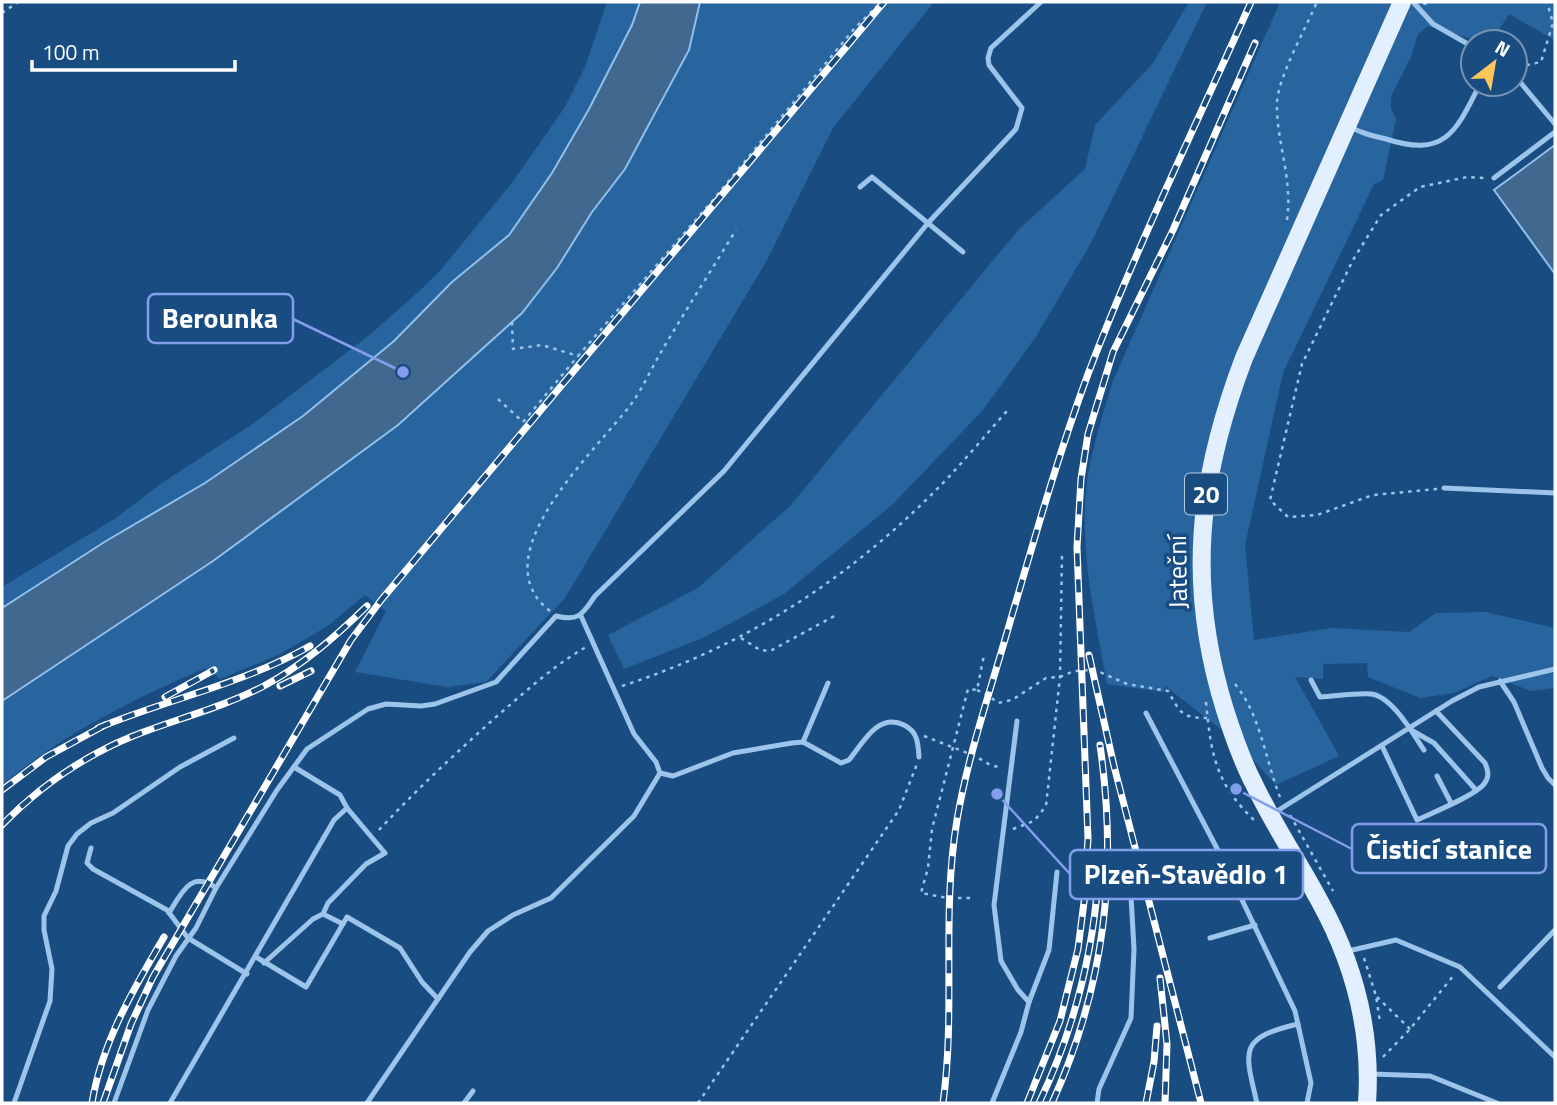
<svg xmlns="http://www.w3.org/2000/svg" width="1557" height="1105" font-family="'Titillium Web',sans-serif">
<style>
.green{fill:#28659f}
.water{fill:#41688f;stroke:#90c1ed;stroke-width:2}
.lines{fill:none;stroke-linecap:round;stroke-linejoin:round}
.stream{stroke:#90c1ed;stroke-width:4.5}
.path{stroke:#9dc5eb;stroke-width:2.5;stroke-dasharray:3.5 5;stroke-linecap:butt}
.service{stroke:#9dc5eb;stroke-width:5}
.primary{stroke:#e2efff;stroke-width:18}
.rail-casing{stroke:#fff;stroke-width:7}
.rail{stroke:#194d82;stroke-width:4.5;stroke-dasharray:13;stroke-linecap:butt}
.labels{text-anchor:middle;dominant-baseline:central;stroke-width:7;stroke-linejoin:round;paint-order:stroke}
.shield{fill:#194d82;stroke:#bacada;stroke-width:2}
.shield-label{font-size:24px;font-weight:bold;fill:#fff}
.street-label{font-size:26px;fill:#fff;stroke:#194d82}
.leader{fill:none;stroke:#839eea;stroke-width:2.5}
.callout-dot{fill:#839eea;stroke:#194d82;stroke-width:2.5}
.callout{fill:#194d82;stroke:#839eea;stroke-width:2.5}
.callout-label{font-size:28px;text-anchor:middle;font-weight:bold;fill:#fff}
</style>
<rect width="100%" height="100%" fill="#194d82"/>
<!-- green -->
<g class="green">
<path d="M607,2h33l-8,23 -43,84 -37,64 -43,62 -57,47 -58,59 -91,75 -98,67 -99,58 -104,67v-21l114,-69 46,-35 92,-60 113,-86 48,-42 25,-24 74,-91 51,-73 20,-40z"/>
<path d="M700,2h234l-101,126 -67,134 -201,336 -79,84 -38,5 -93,-15 31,-61 -21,-16 -37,31 -50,29 -58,24 -14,-11c-73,31 -143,66 -204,117v-84l211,-140 185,-136 141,-137 18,-20 102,-159 30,-59z"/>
<path d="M1189,2h18l-116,241 -54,92 -54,75 -91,95 -108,89 -79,43 -81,32 -16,-34 90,-47 93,-83 228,-276 66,-60 10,-44 58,-62z"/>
<path d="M1280,2h275v40l-2,-3 -44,-25 -13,20 -28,4 -40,-12 -10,8 -7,23 -20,39v12l5,11 -13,61 -9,4 -91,189 -38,172 9,95 78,-12 77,4 27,-19 49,-1 70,16v60l-24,3 -39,-15 -38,17 -34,5 -52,-21 -1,-14 -44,1v15l-28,-2 44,79 -63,29 -41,-45 -70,-54 -2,6 -56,-8c-11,-63 -27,-128 -21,-193 4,-37 16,-75 27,-110z"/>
</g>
<!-- water -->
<g class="water">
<path d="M640,2h60l-11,48 -64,119 -33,43 -35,56 -35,45 -124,112 -185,136 -211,140v-93l104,-67 99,-58 98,-67 91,-75 58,-59 57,-47 43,-62 37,-64 43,-84z"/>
<path d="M1555,145v129l-61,-84z"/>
</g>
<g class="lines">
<!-- stream -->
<path class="stream" d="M1425,2v1"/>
<!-- path -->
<g class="path">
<path d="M2,13l16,-11"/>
<path d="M1518,67l23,-5 12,-39 -6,-21"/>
<path d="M1287,220c6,-43 -11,-77 -10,-118 2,-27 29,-74 40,-100"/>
<path d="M512,322l1,27 29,-4 36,11 135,-156 141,-171 27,-27"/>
<path d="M498,399l25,23 55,-66"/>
<path d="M1437,489l-64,6 -56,20 -29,2 -18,-17 32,-136 51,-104 28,-45 39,-28 47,-10 17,1"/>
<path d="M550,611c-72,-55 49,-163 82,-208 12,-17 21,-38 32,-56 23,-39 48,-78 72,-117"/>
<path d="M741,638l19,12 10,1 68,-37"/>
<path d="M1235,684c26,32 30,75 45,113"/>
<path d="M622,686c117,-38 218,-101 306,-188 28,-27 53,-58 79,-87"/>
<path d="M977,690l12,6 9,7 14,-3 34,-22 14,-1 14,-6 21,-1 32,14 41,7c12,21 13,27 39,27"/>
<path d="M1206,702c5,52 9,81 49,119"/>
<path d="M924,736l51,20 17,10 9,1"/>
<path d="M1290,815l43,76"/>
<path d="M1013,829l21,-8 12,-15 14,-129 2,-122"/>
<path d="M379,830c37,-40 77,-77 117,-113 29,-25 57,-51 90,-70"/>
<path d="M970,898h-22l-27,-5 7,-25 4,-39 36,-140 9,1 7,-35"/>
<path d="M1364,958l12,38 4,26"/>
<path d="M1377,997l33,32"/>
<path d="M1383,1057l27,-28 44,-54"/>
<path d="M698,1103l201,-293 18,-46"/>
</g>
<!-- service -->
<g class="service">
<path d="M1413,2l20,22 40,23"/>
<path d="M1515,76l40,48"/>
<path d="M1349,126c11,7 24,10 37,13 59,19 70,-7 94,-55"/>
<path d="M1494,178l61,-46"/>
<path d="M860,187l12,-10 91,75"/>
<path d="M1444,488l111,5"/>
<path d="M1311,680l9,17c17,-1 35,-4 51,-3 21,2 42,40 53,56"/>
<path d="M1500,681l14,21 28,66 6,10 7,7"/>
<path d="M1146,713l76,145 73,153 16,72 -4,20"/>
<path d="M1017,721l-23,184 7,56 17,29 11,12"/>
<path d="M1411,730l23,13 42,47"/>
<path d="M803,742l25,-59"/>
<path d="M1382,746l35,74c15,-7 59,-25 67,-36 6,-7 4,-14 1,-21l-49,-52"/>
<path d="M660,773l13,3 60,-23 59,-10 11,-1 38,21 8,-3c14,-17 29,-48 55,-35 14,7 14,18 15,32"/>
<path d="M1437,776l14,27"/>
<path d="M1274,813l178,-112 27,-14 76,-18"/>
<path d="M91,848l-4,15 6,6 74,41 21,28 59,36"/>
<path d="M169,913c12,-19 22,-44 47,-25"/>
<path d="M323,914l20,10"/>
<path d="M1210,938l45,-13"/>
<path d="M1348,951l48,-11 64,27 95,90"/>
<path d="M256,957l50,30 41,-70 53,31 22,34 16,17"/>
<path d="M264,963l49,-44 10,-5 5,-11 38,-39 19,-11 -38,-45"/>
<path d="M1500,987l55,-57"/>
<path d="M1371,1074l59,2 67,27"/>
<path d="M14,1103l36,-102 2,-32 -8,-39v-14l12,-25 12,-45 9,-12 14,-11 22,-10 67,-46 54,-29"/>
<path d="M114,1103l34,-93 28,-54 20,-28 20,-40 61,-98 30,-41 61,-40 18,-5 35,2 14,-2 61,-22 60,-66c24,6 27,-3 39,-20l129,-125 204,-248 88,-94 6,-21 -33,-43 -1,-7 3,-10 50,-46"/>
<path d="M170,1103l164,-283 13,-12 -7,-13 -46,-28"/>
<path d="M367,1103l103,-151 18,-21 25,-16 38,-17 83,-82 26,-43 -4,-11 -22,-28 -53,-118"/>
<path d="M464,1103l9,-12"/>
<path d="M992,1103l29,-71 8,-30 20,-52 8,-78"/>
<path d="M1097,1103l2,-14 32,-71 3,-69 -4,-71"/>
<path d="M1257,1103c-13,-54 -18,-65 41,-79"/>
</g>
<!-- primary -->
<path class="primary" d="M1367,1103c5,-72 -13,-140 -48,-203 -21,-39 -46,-76 -65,-116 -12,-23 -21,-49 -29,-74 -39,-125 -27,-231 19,-352l158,-356"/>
<defs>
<g id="rail">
<path d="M1089,655l25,111 87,337"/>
<path d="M280,686l31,-15"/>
<path d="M165,697l49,-27"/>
<path d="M98,728c70,-29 145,-44 212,-82"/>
<path d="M2,790l44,-33 59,-32"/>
<path d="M2,825c37,-38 82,-69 131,-89 43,-17 88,-28 129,-49 40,-21 73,-50 105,-81"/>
<path d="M1160,978l7,66 -2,59"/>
<path d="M92,1103c10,-61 41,-113 72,-166"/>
<path d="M103,1103l28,-79 22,-47 198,-337 31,-41 502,-597"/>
<path d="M943,1103c13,-94 -2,-189 14,-283 11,-65 33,-128 51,-191 25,-85 49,-171 80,-255 48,-126 108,-249 163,-372"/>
<path d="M1027,1103l33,-82 18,-72 6,-47 4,-63 -11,-292 4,-68 7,-45 25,-82 60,-122 82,-187"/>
<path d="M1039,1103c33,-69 53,-144 59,-221"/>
<path d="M1052,1103c53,-117 66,-232 48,-358"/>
<path d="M1146,1103l8,-41 3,-36"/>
</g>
</defs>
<!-- rail casing -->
<use href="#rail" class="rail-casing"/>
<!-- rail -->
<use href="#rail" class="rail"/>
</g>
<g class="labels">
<!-- shield labels -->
<rect class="shield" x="1185" y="473.5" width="42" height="41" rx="5"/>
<g class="shield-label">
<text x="1206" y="494">20</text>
</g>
<!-- street labels -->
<g class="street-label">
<text transform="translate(1177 572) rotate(-91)">Jateční</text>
</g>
</g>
<!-- callouts -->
<path class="leader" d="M403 372L293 319M1236 789L1352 849M997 794L1070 874"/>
<g class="callout-dot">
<circle cx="403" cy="372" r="7"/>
<circle cx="1236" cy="789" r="7"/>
<circle cx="997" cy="794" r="7"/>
</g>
<g class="callout">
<rect x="148" y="294" width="145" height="49" rx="7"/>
<rect x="1352" y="824" width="194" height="49" rx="7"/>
<rect x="1070" y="850" width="233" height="49" rx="7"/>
</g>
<g class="callout-label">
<text x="220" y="328">Berounka</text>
<text x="1449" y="859">Čisticí stanice</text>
<text x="1186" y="884">Plzeň-Stavědlo 1</text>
</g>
<!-- border -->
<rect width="1557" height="1105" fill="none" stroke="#ffffff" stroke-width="7"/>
<!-- north arrow -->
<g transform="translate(1494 63) rotate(31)"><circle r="33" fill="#194d82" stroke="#7594b4" stroke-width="2"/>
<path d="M0-5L12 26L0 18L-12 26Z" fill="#fec559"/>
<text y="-10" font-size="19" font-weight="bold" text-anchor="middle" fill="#ffffff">N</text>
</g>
<!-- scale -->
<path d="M32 60v10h203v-10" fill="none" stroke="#ffffff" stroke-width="3.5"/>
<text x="42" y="60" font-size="21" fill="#ffffff" stroke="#194d82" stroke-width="5" paint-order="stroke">100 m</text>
</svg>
